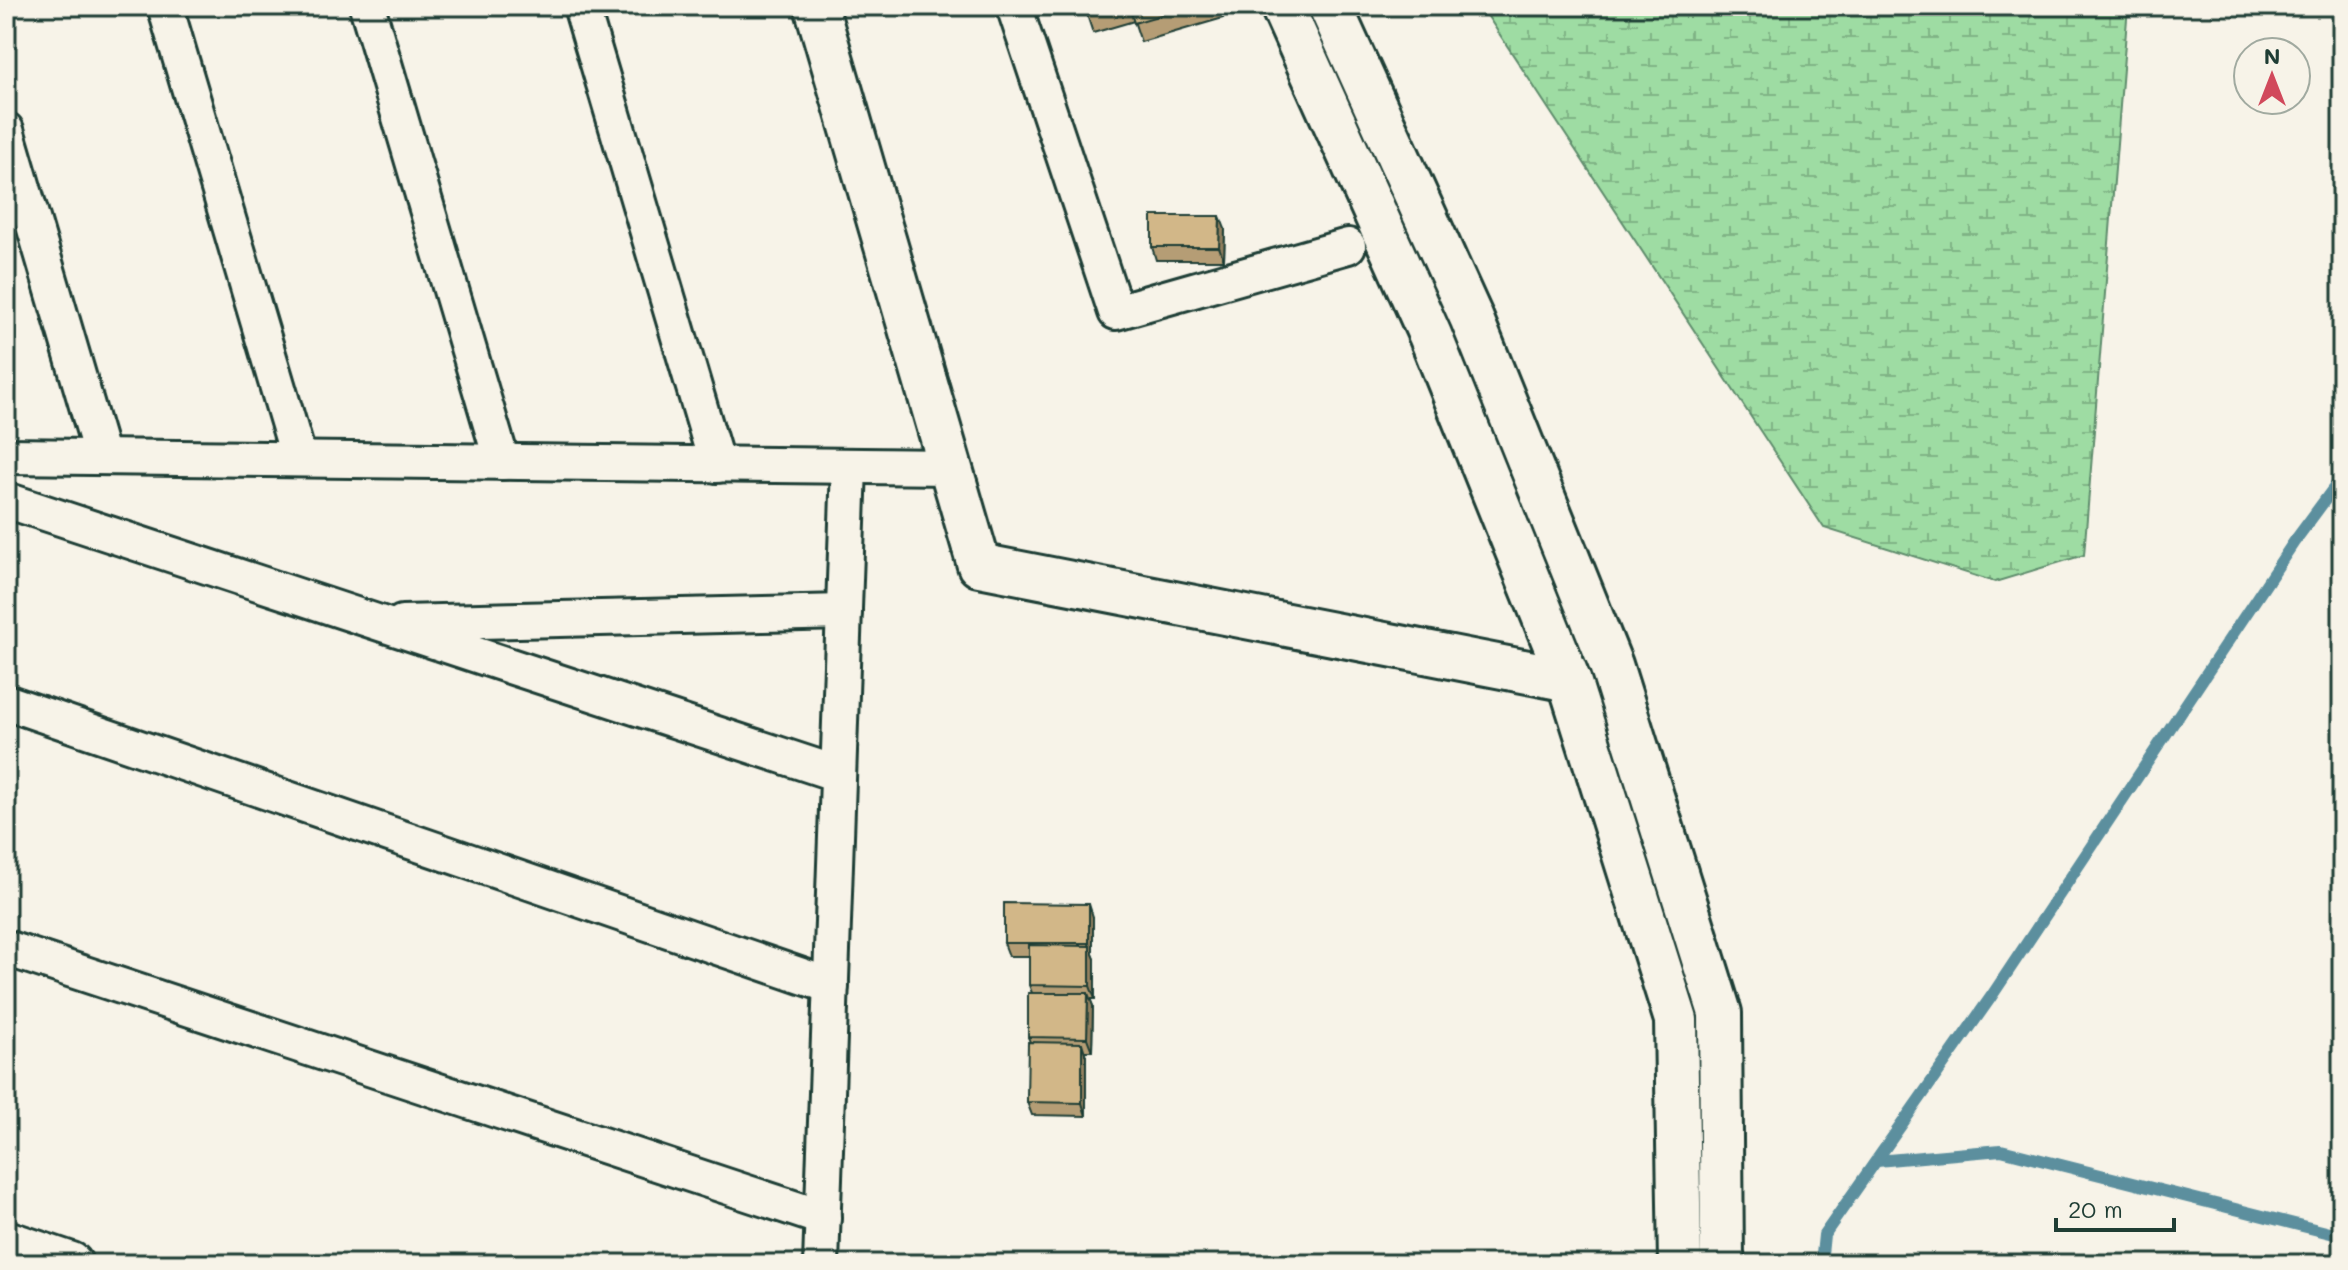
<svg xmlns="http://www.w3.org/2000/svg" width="2348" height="1270" font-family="Mali,sans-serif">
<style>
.wetland{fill:url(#wetland-marsh);stroke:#5e8c6c;stroke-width:2}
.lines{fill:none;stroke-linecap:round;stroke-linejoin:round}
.stream{stroke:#5b8f9e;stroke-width:12}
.minor-casing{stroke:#1f3d34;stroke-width:40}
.tertiary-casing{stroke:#1f3d34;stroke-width:48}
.minor{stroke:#f7f3e8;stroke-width:34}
.tertiary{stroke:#f7f3e8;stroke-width:42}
.wall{fill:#b59d75;stroke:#1f3d34;stroke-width:2}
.shaded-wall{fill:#93805f;stroke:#1f3d34;stroke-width:2}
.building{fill:#d2b788;stroke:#1f3d34;stroke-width:2}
</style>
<defs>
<pattern id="wetland-marsh" width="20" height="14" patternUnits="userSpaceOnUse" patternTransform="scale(2)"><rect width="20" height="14" fill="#9edca3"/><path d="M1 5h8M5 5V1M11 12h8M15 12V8" fill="none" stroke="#80b486"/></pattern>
</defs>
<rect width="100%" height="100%" fill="#f7f3e8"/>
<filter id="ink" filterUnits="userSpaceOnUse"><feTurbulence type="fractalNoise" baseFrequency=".0125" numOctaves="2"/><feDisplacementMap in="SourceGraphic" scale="16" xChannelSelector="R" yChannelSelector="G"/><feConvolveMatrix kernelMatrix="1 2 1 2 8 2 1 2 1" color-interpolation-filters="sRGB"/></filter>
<g filter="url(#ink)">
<!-- wetland -->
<path class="wetland" d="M1481,6h647l-44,549 -89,27 -171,-54z"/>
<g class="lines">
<!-- stream -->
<g class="stream">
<path d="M2339,6l3,26"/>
<path d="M1877,1161l124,-11 341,86"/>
<path d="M1821,1264l3,-29 167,-238 303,-455 48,-65"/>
</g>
<defs>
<g id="minor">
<path d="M165,6l134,453"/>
<path d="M367,6l135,456"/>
<path d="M581,6l136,459"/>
<path d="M1014,6l102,306 232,-66"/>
<path d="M6,130l96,327"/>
<path d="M6,456l945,11"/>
<path d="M6,500l832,274"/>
<path d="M402,623l442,-11"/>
<path d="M6,702l825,284"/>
<path d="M6,948l817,270"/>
<path d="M821,1264l28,-798"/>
</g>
<g id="tertiary">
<path d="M816,6l163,559 590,115"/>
<path d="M1282,6l148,329 139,345 107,340 4,244"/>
<path d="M1330,6l141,311 140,348 109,348 2,251"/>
<path d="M6,1242l65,22"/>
</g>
</defs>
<!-- minor casing -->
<use href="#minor" class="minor-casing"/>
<!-- tertiary casing -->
<use href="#tertiary" class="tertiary-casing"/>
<!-- minor -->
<use href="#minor" class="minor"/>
<!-- tertiary -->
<use href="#tertiary" class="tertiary"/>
</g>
<!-- wall -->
<g class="wall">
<path d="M1084,6h135l4,12 -82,24 -7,-21 -41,12z"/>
<path d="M1225,229l-1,31h-68l-4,-13z"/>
<path d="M1093,917v37l2,5v40h-5l3,7 -1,45h-8l2,5v60l-54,-1 -5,-13 3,-60 -2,-5 4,-44 -3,-8v-29h-20l-5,-13z"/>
</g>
<!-- shaded-wall -->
<g class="shaded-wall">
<path d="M1220,216l5,13 -1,31 -5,-13z"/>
<path d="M1089,904l4,13v37l2,5v40l-5,-13v-37l-1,-6z"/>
<path d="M1088,993l5,13 -1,45 -5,-13z"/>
<path d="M1082,1043l4,13v60l-4,-13z"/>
</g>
<!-- building -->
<g class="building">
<path d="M1084,6h30l-28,8z"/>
<path d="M1129,6h62l-57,17z"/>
<path d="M1152,216h68l-1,31h-67z"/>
<path d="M1004,903l85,1v39h-85z"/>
<path d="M1029,945l61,1v40l-61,-1z"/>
<path d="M1028,993h60l-1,45 -59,-1z"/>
<path d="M1028,1042l54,1v60l-55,-1z"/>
</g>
</g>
<!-- margin -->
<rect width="2348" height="1270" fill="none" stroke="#f7f3e8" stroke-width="32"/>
<rect x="16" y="16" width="2316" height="1238" fill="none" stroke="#1f3d34" stroke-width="3" filter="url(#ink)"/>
<!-- north arrow -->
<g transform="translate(2272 76)"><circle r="38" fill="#f7f3e8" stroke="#a1aaa0" stroke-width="2"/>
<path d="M0-6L14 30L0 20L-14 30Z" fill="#d1495b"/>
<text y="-12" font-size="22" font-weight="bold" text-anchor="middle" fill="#1f3d34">N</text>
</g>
<!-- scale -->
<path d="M2056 1218v12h118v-12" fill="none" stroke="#1f3d34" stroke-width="4"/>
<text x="2068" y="1218" font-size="24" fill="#1f3d34" stroke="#f7f3e8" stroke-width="6" paint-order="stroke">20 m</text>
</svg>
